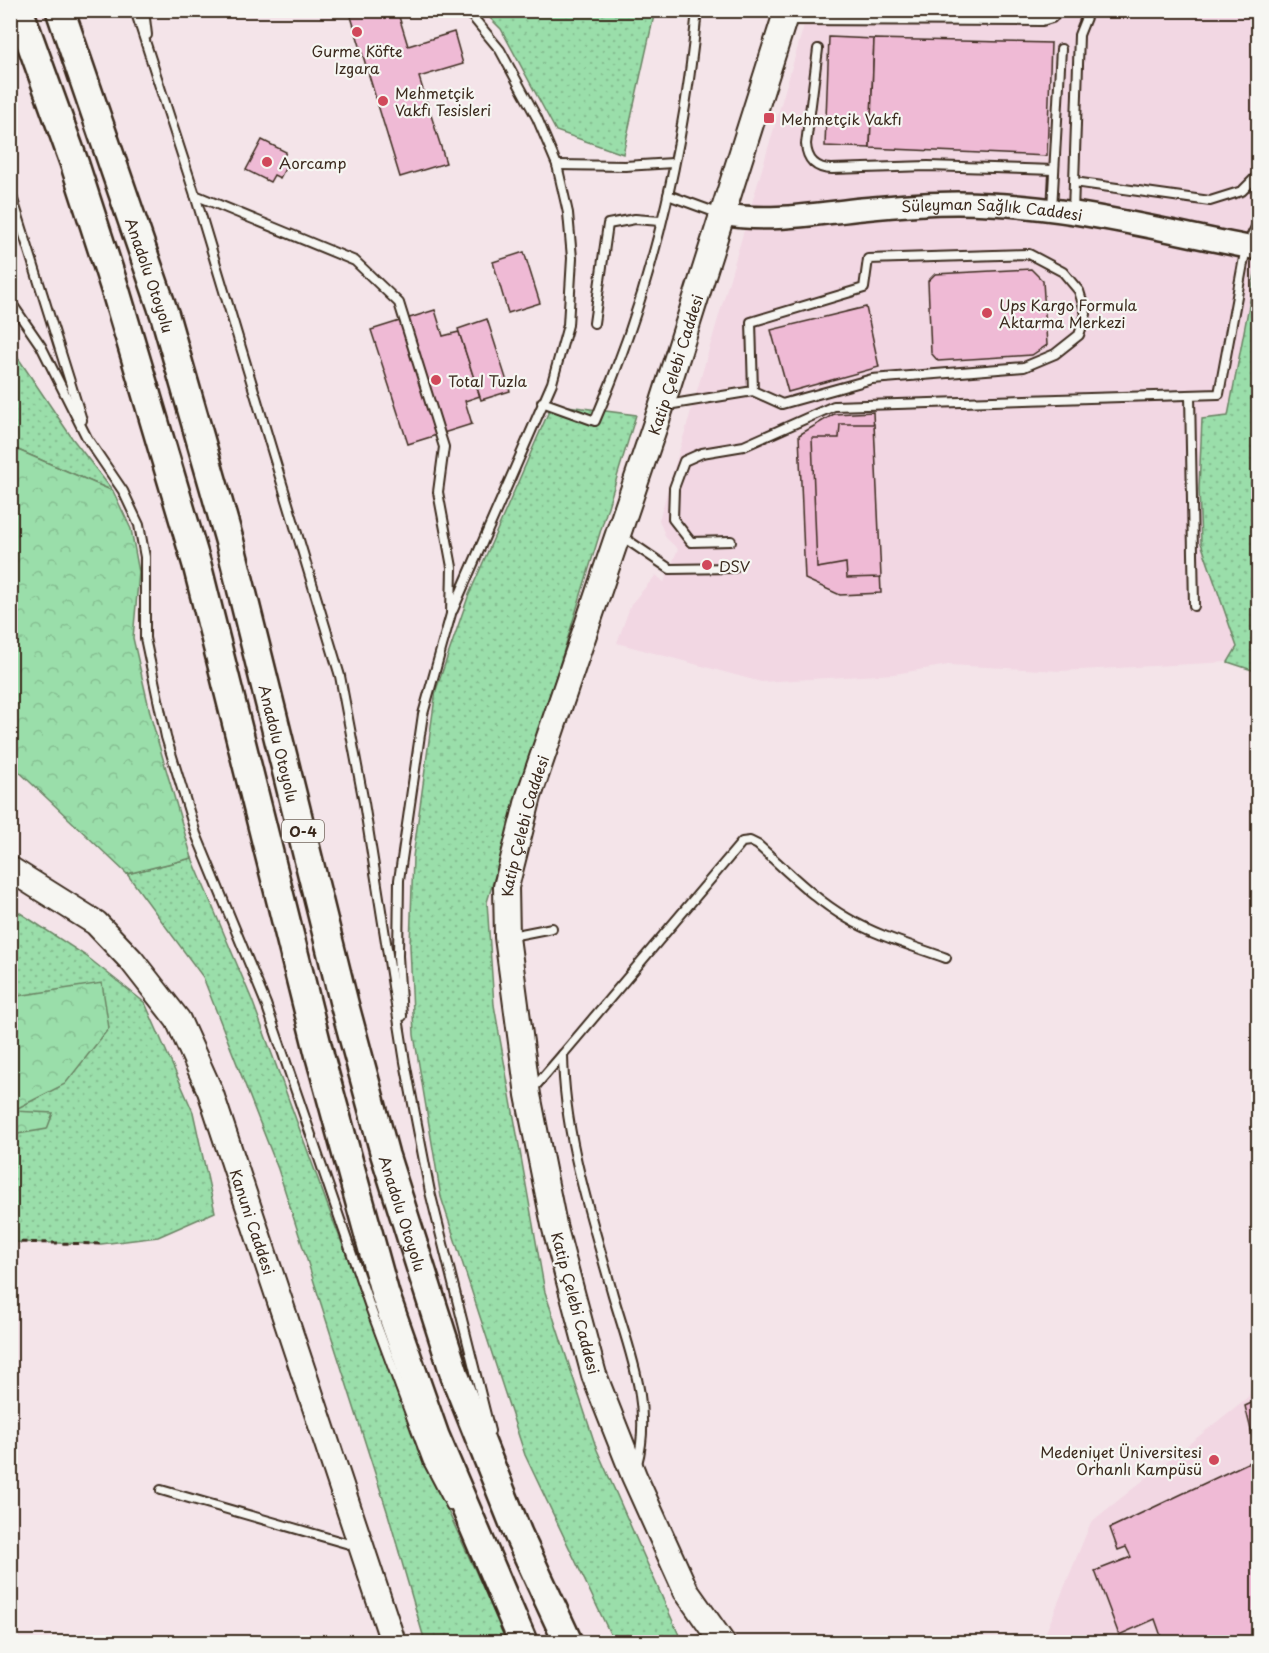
<svg xmlns="http://www.w3.org/2000/svg" width="1269" height="1653" font-family="'Playpen Sans',sans-serif">
<style>
.built{fill:#f2d7e3}
.grass{fill:url(#grass-dots);stroke:#6a8464;stroke-width:1.5}
.forest{fill:url(#forest-crowns);stroke:#6a8464;stroke-width:1.5}
.building{fill:#efbad5;stroke:#3b2a1e;stroke-width:1.5}
.lines{fill:none;stroke-linecap:round;stroke-linejoin:round}
.lane-casing{stroke:#3b2a1e;stroke-width:12}
.secondary-casing{stroke:#3b2a1e;stroke-width:26}
.primary-casing{stroke:#3b2a1e;stroke-width:28}
.highway-casing{stroke:#3b2a1e;stroke-width:32}
.path{stroke:#3b2a1e;stroke-width:3;stroke-dasharray:6 4.5;stroke-linecap:butt}
.lane{stroke:#f6f6f2;stroke-width:8}
.secondary{stroke:#f6f6f2;stroke-width:21}
.primary{stroke:#f6f6f2;stroke-width:24}
.highway{stroke:#f6f6f2;stroke-width:27}
.poi-dot{fill:#d1495b;stroke:#f6f6f2;stroke-width:2}
.labels{text-anchor:middle;dominant-baseline:central;stroke-width:4.5;stroke-linejoin:round;paint-order:stroke}
.shield{fill:#f6f6f2;stroke:#73675e;stroke-width:1.5}
.shield-label{font-size:14px;font-weight:bold;fill:#3b2a1e}
.poi-label{font-size:15px;fill:#3b2a1e;stroke:#f6f6f2;text-anchor:start}
.street-label{font-size:15px;fill:#3b2a1e;stroke:#f6f6f2}
</style>
<defs>
<pattern id="grass-dots" width="8" height="8" patternUnits="userSpaceOnUse" patternTransform="scale(1.5)"><rect width="8" height="8" fill="#9adeaa"/><path d="M2 2h.1M6 6h.1" fill="none" stroke="#86bf92" stroke-width="1.8" stroke-linecap="round"/></pattern>
<pattern id="forest-crowns" width="20" height="18" patternUnits="userSpaceOnUse" patternTransform="scale(1.5)"><rect width="20" height="18" fill="#9adeaa"/><path d="M2 6a3 3 0 1 1 6 0M12 15a3 3 0 1 1 6 0" fill="none" stroke="#86bf92"/></pattern>
</defs>
<rect width="100%" height="100%" fill="#f4e4e9"/>
<filter id="ink" filterUnits="userSpaceOnUse"><feTurbulence type="fractalNoise" baseFrequency=".0167" numOctaves="2"/><feDisplacementMap in="SourceGraphic" scale="12" xChannelSelector="R" yChannelSelector="G"/><feConvolveMatrix kernelMatrix="1 2 1 2 8 2 1 2 1" color-interpolation-filters="sRGB"/></filter>
<g filter="url(#ink)">
<!-- built -->
<g class="built">
<path d="M804,11h454v250l-30,155 -26,3 -3,70 2,54 36,104 -9,15 -167,9 -113,-6 -53,9 -134,8 -144,-39 14,-39 25,-29 8,7 14,-33 -12,-11 -7,-18 144,-491z"/>
<path d="M1258,1377v265h-216l49,-120 157,-125z"/>
</g>
<!-- grass -->
<g class="grass">
<path d="M483,11h172l-32,143 -67,-23 -55,-102z"/>
<path d="M1257,263h1v409l-30,-10 9,-15 -36,-104 -2,-54 3,-70 26,-3z"/>
<path d="M10,346l62,92 41,53 -102,-44z"/>
<path d="M552,404l84,11 -149,487 7,103 51,287 52,158 85,192h-68l-89,-187 -84,-258 -27,-162 -4,-89 3,-89 23,-167 32,-93z"/>
<path d="M192,858l60,142 81,220 103,265 72,157h-83l-37,-128 -110,-345 -75,-192 -76,-103z"/>
<path d="M11,907l75,49 59,47 48,109 22,100 -57,25 -57,7 -90,-2z"/>
</g>
<!-- forest -->
<g class="forest">
<path d="M11,447l102,44 18,38 8,43 -6,66 19,83 40,137 -65,16 -116,-110z"/>
<path d="M102,983l7,45 -44,56 -53,27 41,2 -6,16 -36,6v-138z"/>
</g>
<!-- building -->
<g class="building">
<path d="M349,10h48l11,36 46,-14 9,32 -44,13 27,86 -46,14z"/>
<path d="M829,37l45,2 -4,109 -45,-2z"/>
<path d="M874,39l177,4 -4,113 -177,-8z"/>
<path d="M262,140l24,12 -4,8 6,3 -8,15 -6,-3 -4,7 -24,-12z"/>
<path d="M524,252l16,51 -32,10 -15,-51z"/>
<path d="M1031,269l12,12 4,64 -15,10 -94,6 -7,-8 -3,-72 7,-7z"/>
<path d="M866,307l13,60 -91,25 -17,-62z"/>
<path d="M435,310l8,26 16,-4 21,64 -15,5 7,23 -64,20 -37,-114z"/>
<path d="M487,319l23,72 -29,9 -23,-71z"/>
<path d="M873,412l8,181 -41,2 -35,-16 -6,-144 35,-21z"/>
<path d="M840,424h34l7,153 -34,1 -1,-15 -29,5 -5,-130h27z"/>
<path d="M1258,1400v242h-95l-8,-23 -36,16 -24,-64 36,-14 -5,-10 -8,3 -8,-22 148,-70 -13,-52z"/>
</g>
<g class="lines">
<defs>
<g id="lane">
<path d="M135,10l60,185 145,481 24,127 41,259 25,130 60,239"/>
<path d="M144,10l3,25"/>
<path d="M787,20l255,1 10,-3 8,-8"/>
<path d="M818,49l-12,95c1,16 10,25 26,25l96,-3 126,4"/>
<path d="M557,165l68,1 48,-3"/>
<path d="M1074,182l136,19 32,-10 16,-16"/>
<path d="M10,190l72,230"/>
<path d="M195,195l160,66 44,42 45,144 -6,45 14,75 -1,47 -28,100 -24,166 -1,76 4,60"/>
<path d="M668,195l52,19"/>
<path d="M1052,209l9,-160"/>
<path d="M1073,212l6,-177 10,-25"/>
<path d="M10,301l31,45 46,92 36,53 16,34 6,32v81l21,99 30,97 70,170 104,303 58,155 23,44"/>
<path d="M594,323l14,-99 27,-5 25,2"/>
<path d="M1190,395l4,211"/>
<path d="M542,402l53,19c56,-129 89,-271 102,-411"/>
<path d="M667,405l86,-14 -2,-69 113,-34 4,-29 161,-5 34,18 16,19 7,23 -7,21 -24,19 -31,13 -152,12 -90,25 -29,-13"/>
<path d="M620,535l50,34 64,-1"/>
<path d="M731,541l-40,1 -18,-23 1,-31 10,-27 18,-8 42,-7 90,-40 385,-12 27,-147 12,-24"/>
<path d="M453,610l99,-227 16,-58 4,-67 -4,-45 -11,-48 -20,-47 -37,-68 -33,-40"/>
<path d="M511,936l41,-8"/>
<path d="M532,1090l31,-36"/>
<path d="M637,1464c16,-58 -8,-114 -24,-169 -22,-79 -49,-158 -50,-241l179,-212 8,-1 8,4c28,25 56,54 89,73 30,18 66,28 99,40"/>
<path d="M161,1490l195,56"/>
</g>
<g id="secondary">
<path id="s1" d="M721,214c48,9 93,0 141,-5 31,-3 64,-6 95,-6 103,0 202,27 301,46"/>
</g>
<g id="primary">
<path id="s2" d="M10,869l86,54 36,38 46,59 32,71 183,551"/>
<path id="s3" d="M722,1642l-36,-51 -52,-115 -40,-101 -40,-150 -26,-130 -21,-158 -1,-50 23,-91 133,-391 125,-395"/>
</g>
<g id="highway">
<path d="M19,10l55,152 42,130 81,273 123,492 65,237 50,142 88,206"/>
<path id="s4" d="M60,10l105,306 65,227 114,460 41,152 71,224 62,155 50,108"/>
</g>
</defs>
<!-- lane casing -->
<use href="#lane" class="lane-casing"/>
<!-- secondary casing -->
<use href="#secondary" class="secondary-casing"/>
<!-- primary casing -->
<use href="#primary" class="primary-casing"/>
<!-- highway casing -->
<use href="#highway" class="highway-casing"/>
<!-- path -->
<path class="path" d="M10,1242l91,2"/>
<!-- lane -->
<use href="#lane" class="lane"/>
<!-- secondary -->
<use href="#secondary" class="secondary"/>
<!-- primary -->
<use href="#primary" class="primary"/>
<!-- highway -->
<use href="#highway" class="highway"/>
</g>
</g>
<!-- markers -->
<g class="poi-dot">
<circle cx="357" cy="32" r="6"/>
<circle cx="383" cy="101" r="6"/>
<rect x="763" y="112" width="12" height="12" rx="3"/>
<circle cx="267" cy="162" r="6"/>
<circle cx="987" cy="313" r="6"/>
<circle cx="436" cy="380" r="6"/>
<circle cx="707" cy="565" r="6"/>
<circle cx="1214" cy="1460" r="6"/>
</g>
<g class="labels">
<!-- shield labels -->
<rect class="shield" x="282" y="820" width="42" height="22" rx="4.5"/>
<g class="shield-label">
<text x="303" y="831">O-4</text>
</g>
<!-- poi labels -->
<g class="poi-label">
<text x="357" y="50" text-anchor="middle">Gurme Köfte<tspan x="357" dy="17">Izgara</tspan></text>
<text x="395" y="92">Mehmetçik<tspan x="395" dy="17">Vakfı Tesisleri</tspan></text>
<text x="781" y="118">Mehmetçik Vakfı</text>
<text x="279" y="162">Aorcamp</text>
<text x="999" y="304">Ups Kargo Formula<tspan x="999" dy="17">Aktarma Merkezi</tspan></text>
<text x="448" y="380">Total Tuzla</text>
<text x="719" y="565">DSV</text>
<text x="1202" y="1451" text-anchor="end">Medeniyet Üniversitesi<tspan x="1202" dy="17">Orhanlı Kampüsü</tspan></text>
</g>
<!-- street labels -->
<g class="street-label">
<text stroke="none"><textPath href="#s1" startOffset="272">Süleyman Sağlık Caddesi</textPath></text>
<text stroke="none"><textPath href="#s4" startOffset="280">Anadolu Otoyolu</textPath></text>
<text stroke="none"><textPath href="#s3" startOffset="1344">Katip Çelebi Caddesi</textPath></text>
<text stroke="none"><textPath href="#s4" startOffset="766">Anadolu Otoyolu</textPath></text>
<text stroke="none"><textPath href="#s3" startOffset="858">Katip Çelebi Caddesi</textPath></text>
<text stroke="none"><textPath href="#s4" startOffset="1252">Anadolu Otoyolu</textPath></text>
<text stroke="none"><textPath href="#s2" startOffset="444">Kanuni Caddesi</textPath></text>
<text transform="translate(576 1303) rotate(75)">Katip Çelebi Caddesi</text>
</g>
</g>
<!-- margin -->
<rect width="1269" height="1653" fill="none" stroke="#f6f6f2" stroke-width="36"/>
<rect x="18" y="18" width="1233" height="1617" fill="none" stroke="#3b2a1e" stroke-width="2" filter="url(#ink)"/>
</svg>
